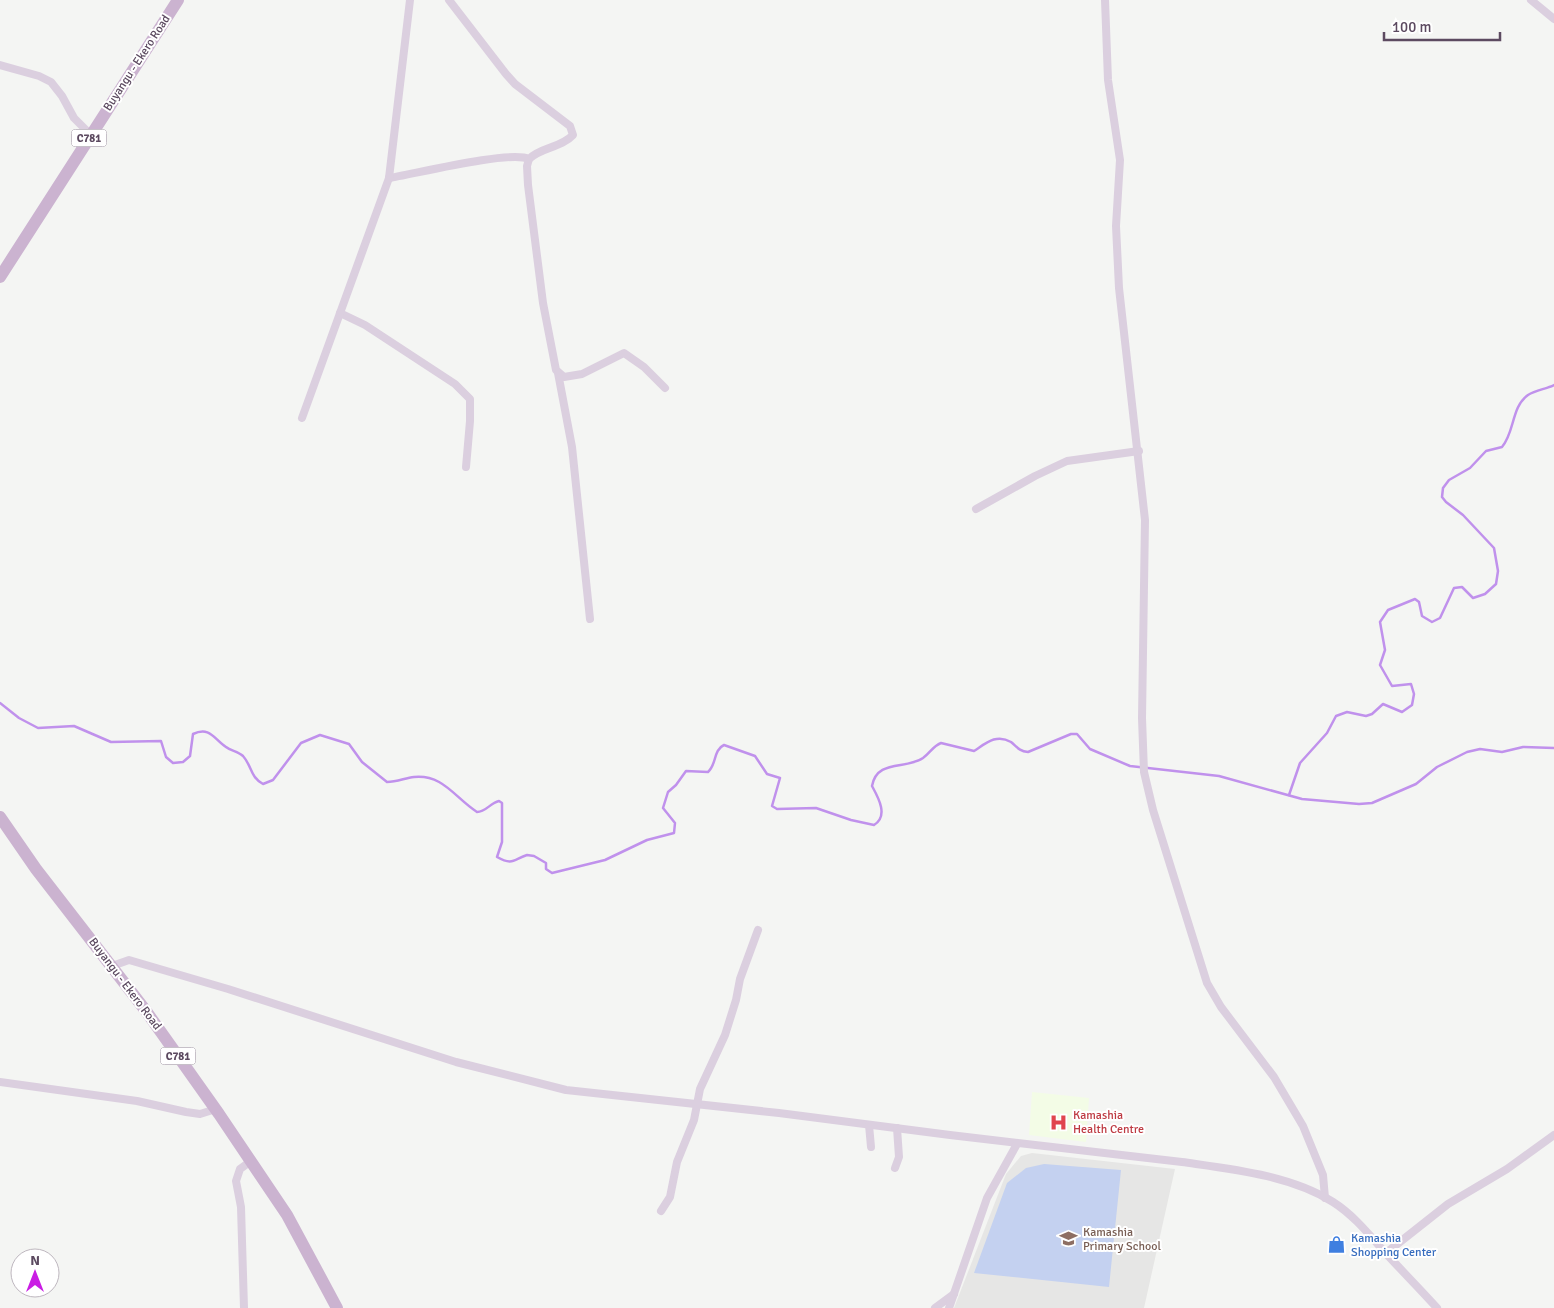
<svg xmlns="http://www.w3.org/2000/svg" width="1554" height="1308" font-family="Signika,sans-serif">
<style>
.education{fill:#e6e6e5}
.medical{fill:#f3fce6}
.garden{fill:#c4d1f0}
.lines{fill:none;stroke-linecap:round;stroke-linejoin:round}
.stream{stroke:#c091ec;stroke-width:2.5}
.minor{stroke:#dbcfdf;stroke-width:8}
.primary{stroke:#cbb3d0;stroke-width:12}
.labels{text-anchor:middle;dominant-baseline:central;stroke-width:4;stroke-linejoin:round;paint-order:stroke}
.shield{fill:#fff;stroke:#8d8090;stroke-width:1}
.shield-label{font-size:11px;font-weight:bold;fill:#5c4a60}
.street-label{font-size:12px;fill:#5c4a60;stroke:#fff}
.health-label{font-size:12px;fill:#be3a42;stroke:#fff;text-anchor:start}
.education-label{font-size:12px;fill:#785e54;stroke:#fff;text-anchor:start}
.shop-label{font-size:12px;fill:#366cbe;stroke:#fff;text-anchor:start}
</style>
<rect width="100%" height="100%" fill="#f4f5f3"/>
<!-- education -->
<path class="education" d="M1032,1153l143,16 -31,139h-190l52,-134 15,-18z"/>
<!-- medical -->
<path class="medical" d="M1032,1092l57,6 -3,44 -57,-7z"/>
<!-- garden -->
<path class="garden" d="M1044,1164l77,6 -12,117 -135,-14 33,-90 19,-15z"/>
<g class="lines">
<!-- stream -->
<g class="stream">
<path d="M0,703l19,15 19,10 36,-2 37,16 50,-1 5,16 7,6 10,-1 7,-6 3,-22c17,-8 21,5 33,13 5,4 12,4 17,9 9,10 7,21 20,28l10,-4 28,-37 19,-8 29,9 13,18 25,20c10,0 18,-4 27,-5 29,-3 41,21 63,35 9,0 13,-9 22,-11l3,2v39l-5,15c16,9 17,2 30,-2l7,1 12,7v6l6,4 53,-13 42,-20 27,-7 1,-10 -12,-15 5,-16 8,-7 10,-14 22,1c9,-8 5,-22 16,-27l31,11 12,18 13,4 -8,28 5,3 39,-1 35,12 23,5c15,-9 4,-28 -2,-39 5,-27 33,-16 51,-28 7,-5 10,-12 18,-15l33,8c11,-7 22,-18 37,-9 6,5 8,9 17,10l43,-18h6l13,15 40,17 89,10 83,23 57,5 13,-1 44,-19 21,-17 30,-15 13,-3 22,3 21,-5 31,1"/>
<path d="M1289,795l11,-32 27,-30 9,-17 11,-4 19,4 6,-2 11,-10 19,8 10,-7 2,-11 -3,-10 -19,2 -12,-21 5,-15 -5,-28 8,-12 27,-11 4,3 3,14 10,6 8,-4 14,-30 8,-1 11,11 12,-4 11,-10 2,-13 -4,-23 -31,-33 -17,-13 -4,-5 1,-9 6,-8 21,-12 16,-17 16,-4c13,-15 9,-40 26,-52 8,-5 18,-6 26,-10"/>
</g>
<!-- minor -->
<g class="minor">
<path d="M1105,0l3,80 12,80 -4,66 3,62 26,232 -3,198 2,54 9,38 54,173 14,24 53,70 29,49 20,49 2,23"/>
<path d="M1531,0l23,19"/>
<path d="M0,65l39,11 12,6 11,14 12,22 17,17"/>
<path d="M529,159l-2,7 1,19 15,118 13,67 8,7 18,-3 42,-21 20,14 21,21"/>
<path d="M389,178c25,-4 121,-28 140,-19 12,-12 32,-11 44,-24l-3,-9 -55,-42 -9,-10 -57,-74"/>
<path d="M340,313l25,12 90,59 15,15v22l-4,46"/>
<path d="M558,373l14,74 18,172"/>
<path d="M302,418l87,-240 21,-178"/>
<path d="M976,509l59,-33 32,-15 72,-10"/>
<path d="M112,966l17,-6 99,29 228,73 110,28 213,23 171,22 232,27c49,7 108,13 151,40 19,12 34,30 49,47 18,20 37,39 55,59"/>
<path d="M0,1082l137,19 49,11 14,2 16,-5"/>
<path d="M869,1125l2,22"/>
<path d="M895,1168l4,-11 -2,-29"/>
<path d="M661,1211l9,-14 7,-35 17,-42 6,-31 25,-54 11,-35 4,-21 18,-49"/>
<path d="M1386,1253l62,-49 59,-35 47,-34"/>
<path d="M244,1308l-3,-101 -5,-26 4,-12 11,-8"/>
<path d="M935,1308l19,-14"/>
<path d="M949,1308l38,-110 30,-54"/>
</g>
<!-- primary -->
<g class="primary">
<path d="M0,277l178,-277"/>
<path d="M0,817l36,52 110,142 73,103 68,101 50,93"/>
</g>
</g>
<!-- icons -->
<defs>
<symbol id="hospital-bare" viewBox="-9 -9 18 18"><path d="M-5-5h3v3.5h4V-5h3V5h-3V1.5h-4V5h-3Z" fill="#e0444e" stroke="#fff" stroke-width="2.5" paint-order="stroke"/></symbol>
<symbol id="school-bare" viewBox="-9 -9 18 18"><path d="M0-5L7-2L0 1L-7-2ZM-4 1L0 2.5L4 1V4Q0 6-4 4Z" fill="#8d6e63" stroke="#fff" stroke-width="2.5" paint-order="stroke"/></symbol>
<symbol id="shop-bare" viewBox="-9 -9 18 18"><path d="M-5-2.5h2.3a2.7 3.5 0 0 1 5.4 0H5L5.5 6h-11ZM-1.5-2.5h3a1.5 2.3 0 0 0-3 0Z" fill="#3f7fe0" stroke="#fff" stroke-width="2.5" paint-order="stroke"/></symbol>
</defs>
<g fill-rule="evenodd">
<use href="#hospital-bare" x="1046" y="1110" width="25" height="25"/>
<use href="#school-bare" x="1056" y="1226" width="25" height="25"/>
<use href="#shop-bare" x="1324" y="1232" width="25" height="25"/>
</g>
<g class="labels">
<!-- shield labels -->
<g class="shield">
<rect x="71.5" y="129.5" width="35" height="17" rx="4"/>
<rect x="160.5" y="1047.5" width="35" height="17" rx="4"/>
</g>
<g class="shield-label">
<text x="89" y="138">C781</text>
<text x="178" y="1056">C781</text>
</g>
<!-- street labels -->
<g class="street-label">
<text transform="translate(137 63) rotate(-57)">Buyangu - Ekero Road</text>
<text transform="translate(125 984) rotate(53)">Buyangu - Ekero Road</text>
</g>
<!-- health labels -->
<g class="health-label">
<text x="1073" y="1115">Kamashia<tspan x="1073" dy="14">Health Centre</tspan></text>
</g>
<!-- education labels -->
<g class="education-label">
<text x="1083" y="1232">Kamashia<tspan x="1083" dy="14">Primary School</tspan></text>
</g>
<!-- shop labels -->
<g class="shop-label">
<text x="1351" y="1238">Kamashia<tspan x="1351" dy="14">Shopping Center</tspan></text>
</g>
</g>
<!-- north arrow -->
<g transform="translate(35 1273)"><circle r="24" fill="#ffffff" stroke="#beb7bf"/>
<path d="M0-4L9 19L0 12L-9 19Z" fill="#ca1de4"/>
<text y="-8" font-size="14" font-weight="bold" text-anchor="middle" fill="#5c4a60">N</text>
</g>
<!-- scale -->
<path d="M1384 32v8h116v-8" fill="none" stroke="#5c4a60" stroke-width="2.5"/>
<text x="1392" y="32" font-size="15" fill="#5c4a60" stroke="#ffffff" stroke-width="4" paint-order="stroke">100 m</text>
</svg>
